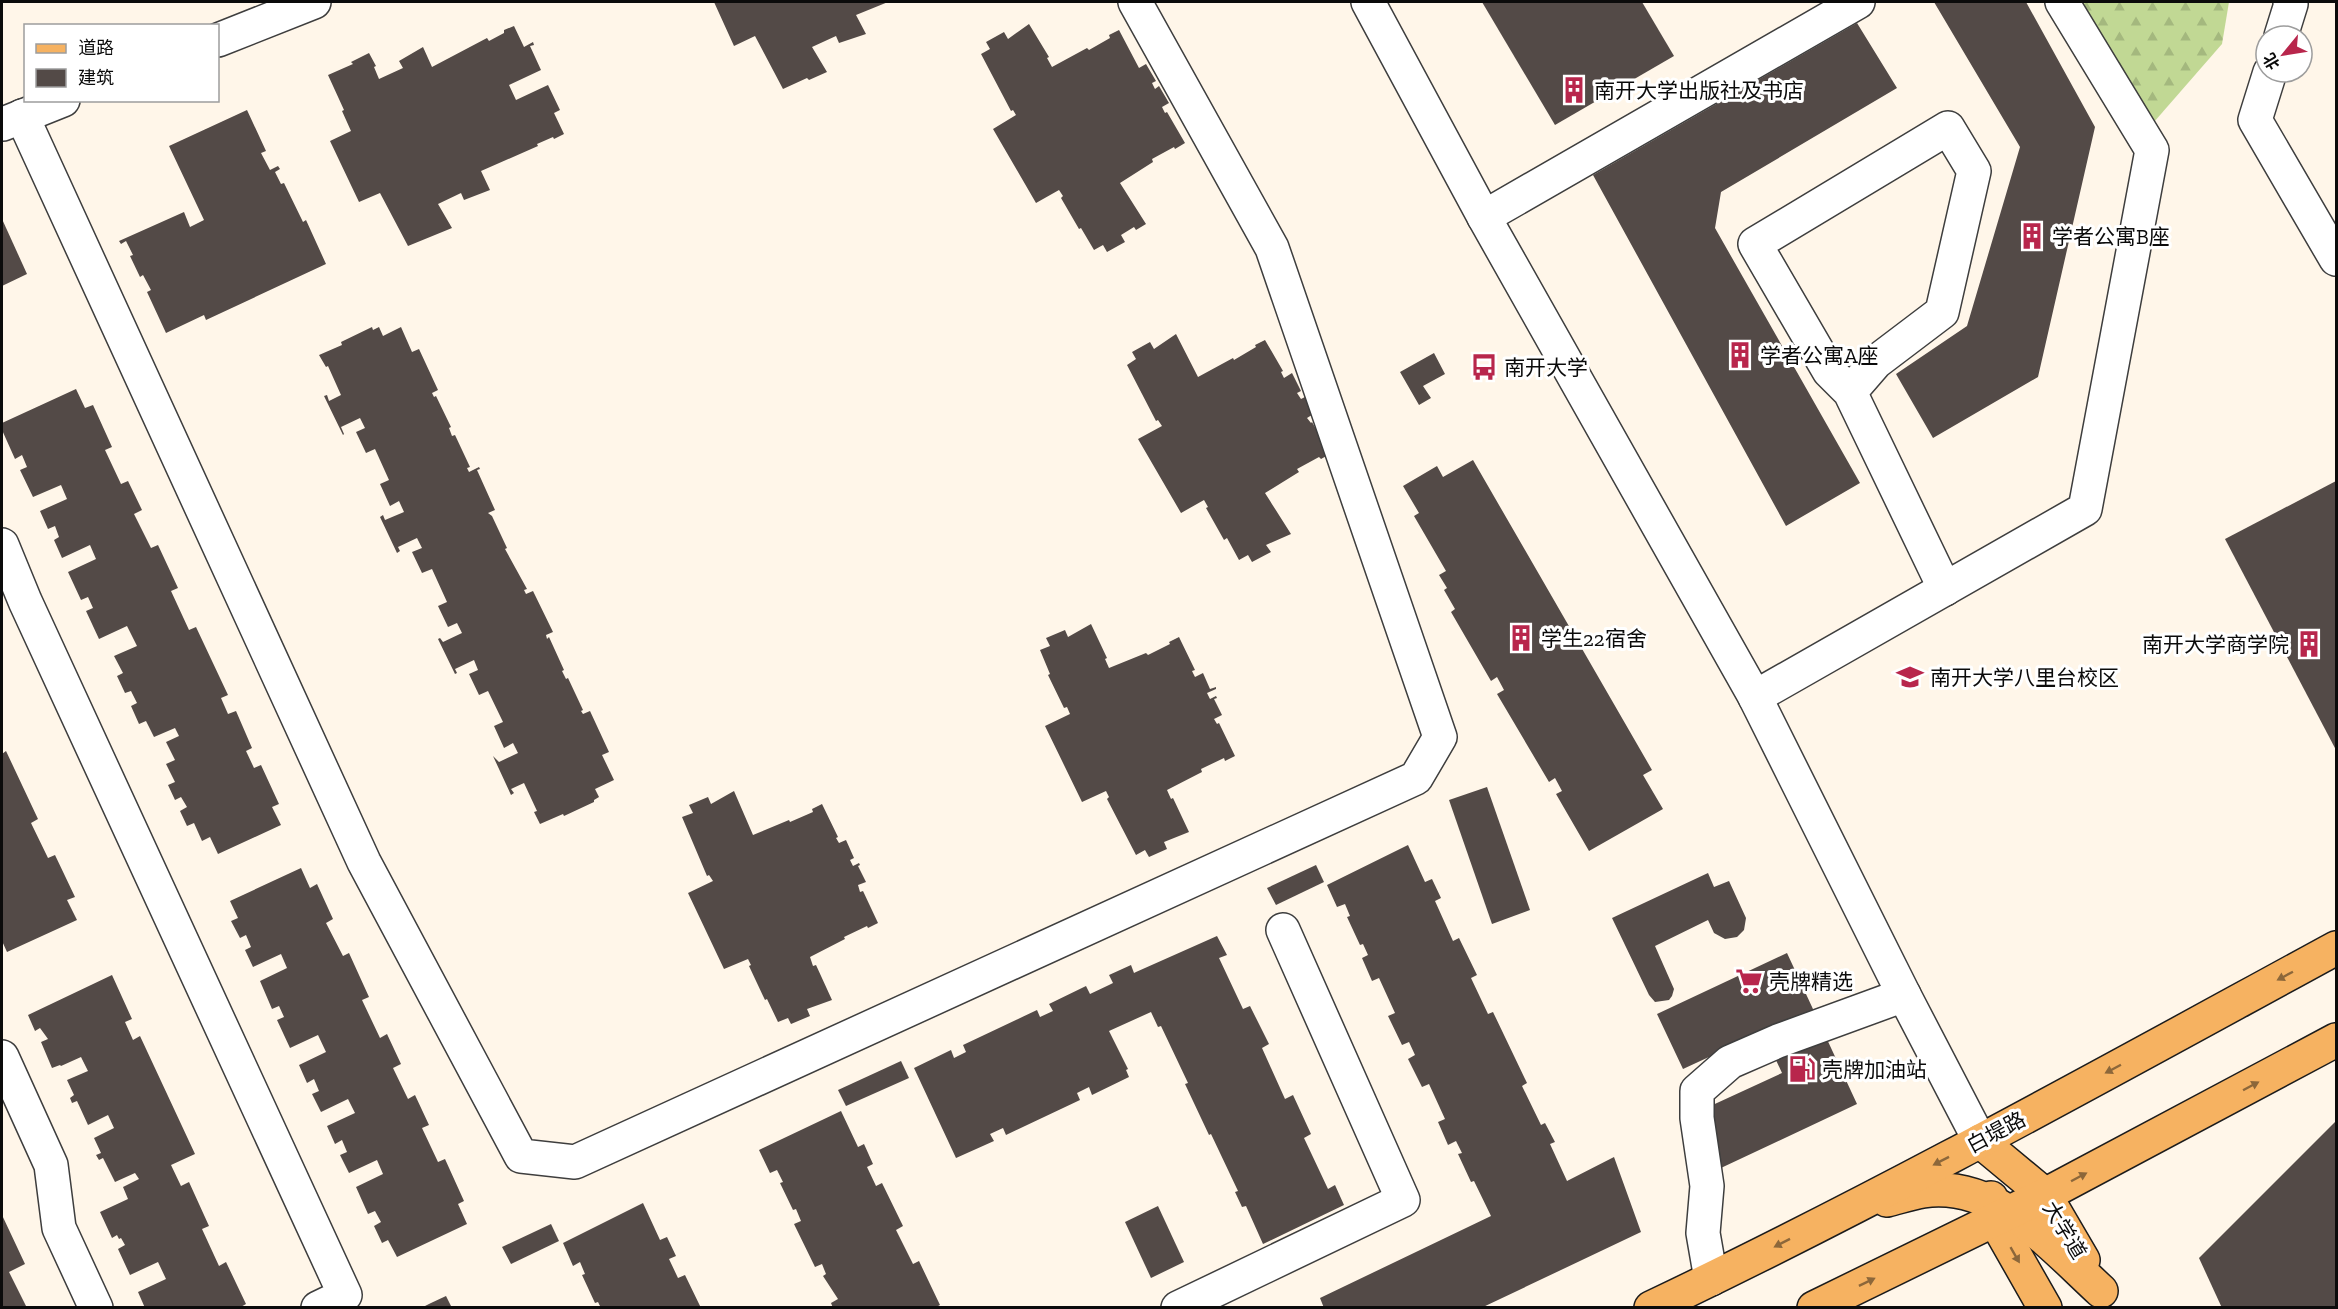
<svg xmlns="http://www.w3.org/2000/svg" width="2338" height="1309" font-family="'Zilla Slab','Noto Sans SC',serif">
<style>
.forest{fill:url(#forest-firs)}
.building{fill:#534a47}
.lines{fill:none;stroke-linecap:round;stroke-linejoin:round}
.minor-casing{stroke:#3e3e3e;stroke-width:36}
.major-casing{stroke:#1c1c1c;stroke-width:36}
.minor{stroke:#fff;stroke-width:33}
.major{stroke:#f6b261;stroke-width:33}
.oneway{fill:#8c673a}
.labels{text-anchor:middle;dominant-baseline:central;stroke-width:6;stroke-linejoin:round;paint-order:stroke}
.poi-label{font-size:21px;fill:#0b0b0b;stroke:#fff;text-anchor:start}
.street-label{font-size:21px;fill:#0b0b0b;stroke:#fff}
</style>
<defs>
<pattern id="forest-firs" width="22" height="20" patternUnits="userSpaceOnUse" patternTransform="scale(1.5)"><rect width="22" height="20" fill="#c1d894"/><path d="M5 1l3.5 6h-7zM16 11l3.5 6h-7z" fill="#a4b87e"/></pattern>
</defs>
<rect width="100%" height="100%" fill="#fff6e9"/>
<!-- forest -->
<path class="forest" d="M2079,2h150l-7,42 -68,78z"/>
<!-- building -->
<g class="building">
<path d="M714,2h174l-32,13 10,19 -27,9 -3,-7 -24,11 15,25 -18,8 -2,-2 -24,11 -28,-53 -21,10z"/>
<path d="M1482,2h160l32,54 -119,69z"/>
<path d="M1934,2h92l69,125 -57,250 -105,61 -37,-64 71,-48 53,-179z"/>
<path d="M1857,23l40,65 -176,104 -6,36 145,255 -74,43 -193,-351z"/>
<path d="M1029,24l20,33 -2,1 5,9 35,-19 2,2 21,-12 -1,-3 10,-5 20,38 7,-4 10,17 -4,2 3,6 4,-3 10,17 -7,4 3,6 2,-1 18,31 -10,6 -1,-2 -22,12 1,3 -33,21 26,41 -10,6 -2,-3 -13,8 4,7 -18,10 -4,-7 -9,5 -13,-22 -2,1 -18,-31 2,-2 -4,-6 -23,13 -43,-74 23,-14 -3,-5 -2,1 -30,-57 9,-5 -4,-7 18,-10 4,7z"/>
<path d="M514,26l10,21 9,-5 1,3 -4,1 11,24 -32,15 7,15 32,-15 12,25 -6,3 10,21 -10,5 -1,-2 -16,7 1,2 -57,25 9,19 -26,10 -3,-7 -23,11 14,24 -44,18 -28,-53 -21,9 -29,-61 21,-10 -9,-20 2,-1 -16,-35 25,-11 -2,-2 18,-9 7,13 -2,1 5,12 24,-11 -4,-7 24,-14 9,20 55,-29 2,3 15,-8v-3z"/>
<path d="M247,110l19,41 -5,2 9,17 8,-4 2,3 -5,3 6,12 3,-1 19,39 3,-2 20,44 -120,56 -2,-5 -38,18 -19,-41 4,-2 -8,-15 -3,2 -10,-21 3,-1 -7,-14 -5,3 -2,-3 65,-29 6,15 14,-7 -35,-74z"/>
<path d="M2,219l25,55 -25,12z"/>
<path d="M372,327l1,3 6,-3 4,9 18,-9 11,25 7,-3 19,41 -6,3 2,4 2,-1 15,31 -2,1 3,8 3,-1 15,32 -3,1 2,4 10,-5 1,2 -3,1 18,40 -7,3 4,3 15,32 -2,1 22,40 -3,1 2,4 7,-3 20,41 -7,3 1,4 2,-2 15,33 -2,1 4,8 2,-1 15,32 -2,1 2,3 7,-3 19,41 -7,3 12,25 -19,9 4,8 -5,3v2l-30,14 -1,-2 -23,10 -6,-12 3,-1 -13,-28 -13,6 3,4 -3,2 -18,-39 6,6 19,-9 -5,-10 -9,5 -10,-22 9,-4 -15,-31 -9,4 -10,-21 9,-4 -4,-10 -19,9 2,4 -2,1 -17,-35 2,-1 3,4 19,-9 -5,-10 -9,4 -10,-21 9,-4 -15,-33 -10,4 -10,-21 10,-4 -5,-10 -19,9 2,4 -3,2 -17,-36 3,-2 2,5 19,-8 -5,-11 -9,5 -10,-22 9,-4 -14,-31 -9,4 -10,-21 9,-4 -5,-10 -19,9 3,7 -1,1 -19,-39 3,-1 2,6 12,-6 -13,-29 -2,1 -7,-12 23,-10 -1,-3z"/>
<path d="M1176,334l22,43 35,-19 1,2 22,-13 -1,-2 10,-5 18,31 -2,1 3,6 8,-5 9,18 -4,2 4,6 4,-2 10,16 -8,5 4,5 1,-1 18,32 -9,5 -2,-2 -22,12 2,3 -34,21 26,41 -25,11 5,7 -19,10 -4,-7 -9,5 -12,-22 -3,2 -18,-32 2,-1 -4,-7 -23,13 -43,-74 24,-13 -4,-6 -2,1 -29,-56 9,-6 -4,-7 18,-10 4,7z"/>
<path d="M1434,353l11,21 -22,12 8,12 -12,7 -19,-33z"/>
<path d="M76,389l9,19 8,-3 19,42 -7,3 16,34 7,-3 14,29 -8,4 17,34 7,-3 20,43 -7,3 18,39 7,-3 32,68 -7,3 7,16 8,-3 16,37 -6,3 8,17 7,-3 18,39 -7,3 9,18 -63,29 -8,-17 -8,4 -8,-18 -7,3 -7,-15 7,-4 -6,-10 -6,3 -7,-15 7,-3 -9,-18 9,-4 -9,-18 13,-6 -4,-8 -21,9 -8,-16 -7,3 -8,-18 6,-3 -6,-12 -6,2 -8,-17 6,-3 -9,-17 23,-10 -10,-20 -28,13 -13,-28 7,-3 -5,-11 -7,3 -13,-28 28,-13 -6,-14 -28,13 -8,-18 5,-3 -4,-11 -7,3 -8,-18 27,-12 -6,-14 -28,12 -13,-27 7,-3 -5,-12 -7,4 -13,-29v-7z"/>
<path d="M1473,460l179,310 -9,5 20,34 -74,42 -33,-57 6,-3 -7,-13 -6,4 -52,-88 7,-4 -7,-13 -6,4 -40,-69 4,-3 -11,-19 3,-2 -8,-13 7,-4 -32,-55 5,-3 -16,-27 34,-20 6,11z"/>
<path d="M2336,481v269l-111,-211z"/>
<path d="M1091,624l16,34 -2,1 4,9 37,-15 2,2 22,-11 -1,-2 10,-5 16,33 -3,1 3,6 8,-4 7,16 6,-2v2l-9,4 3,6 6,-3 1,2 -3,1 8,16 -8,4 3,5 2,-1 16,33 -10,5 -1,-3 -23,11 1,3 -35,18 4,9 2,-1 16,34 -25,10 3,7 -18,8 -4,-7 -9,5 -29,-56 2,-2 -3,-6 -24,11 -37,-76 25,-12 -3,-7 -3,1 -16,-33 2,-1 -10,-24 10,-4 -4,-8 19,-8 3,7z"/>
<path d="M6,751l32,68 -7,4 17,35 7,-3 20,42 -8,3 10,20 -70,32 -5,-11v-187z"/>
<path d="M1487,787l43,123 -38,14 -43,-124z"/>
<path d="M734,791l19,44 36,-15 1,2 23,-10 -1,-3 10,-5 16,33 -2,1 3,5 7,-3 8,18 -4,2 3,6 6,-3 1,2 -2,1 8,16 -8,3 2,7 3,-1 15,32 -10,5 -1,-2 -23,11 1,2 -35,18 3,9 3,-1 16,35 -25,9 3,7 -19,8 -3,-6 -10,4 -11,-23 -2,1 -16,-34 2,-1 -3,-6 -24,10 -36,-76 25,-12 -4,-6 -2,1 -25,-59 11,-4 -4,-8 19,-8 3,7z"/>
<path d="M1408,845l17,37 7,-3 9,19 -6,3 18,40 6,-3 18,37 -6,3 17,36 5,-2 34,71 -5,3 19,39 4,-2 10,19 -5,2 17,37 47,-24 27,75 -160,76h-157l-4,-10 171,-82 -17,-35 -3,1 -13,-28 4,-1 -6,-12 -8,4 -10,-23 7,-3 -16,-35 -7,3 -14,-28 7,-4 -6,-13 -7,3 -14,-29 7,-3 -16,-35 -7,3 -10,-23 6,-3 -5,-11 -3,1 -13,-28 3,-1 -5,-12 -8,3 -10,-22z"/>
<path d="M1316,865l8,17 -48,23 -9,-17z"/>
<path d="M301,868l9,20 7,-4 16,35 -7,4 17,33 6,-3 20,44 -7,3 18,38 7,-4 14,30 -8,4 15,31 7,-4 14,30 -7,3 16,34 7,-3 19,42 -6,3 9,20 -70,33 -9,-17 -6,3 -8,-17 7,-4 -6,-11 -7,3 -12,-27 27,-13 -6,-14 -28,13 -9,-18 7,-3 -5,-12 -7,4 -8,-18 28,-13 -7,-14 -27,13 -9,-18 7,-3 -5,-12 -7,4 -8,-18 27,-13 -8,-17 -28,13 -13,-28 7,-3 -5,-11 -7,3 -12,-28 27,-13 -6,-14 -28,13 -8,-17 6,-3 -5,-12 -6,3 -9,-17 7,-3 -8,-17z"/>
<path d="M1708,873l6,14 15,-6 17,37 -2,12 -7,7 -12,2 -11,-6 -6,-13 -53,26 19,43 -2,7 -3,4 -14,2 -6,-7 -37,-77z"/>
<path d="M1217,936l10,19 -8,3 24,51 7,-3 19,38 -7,4 23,51 8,-4 18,39 -7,4 24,51 7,-4 9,20 -81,39 -17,-38 -4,1 -7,-15 3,-1 -27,-57 -2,1 -24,-51 3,-1 -27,-57 -3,1 -7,-15 -42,19 19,38 -2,1 3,7 -37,18 -3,-8 -12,6 3,7 -74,35 -3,-7 -13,6 4,7 -38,17 -42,-90 37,-18 3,8 12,-6 -3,-7 74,-35 3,7 13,-6 -4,-7 37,-18 4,8 19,-9 4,-2 -4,-8 22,-10 3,8 2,-1z"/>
<path d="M1787,953l70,151 -151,71 -26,-55 102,-47 -19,-41 -80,37 -26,-55z"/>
<path d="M112,975l20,44 -7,3 8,18 7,-4 55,118 -24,11 10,21 8,-4 20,44 -7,3 17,37 7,-4 20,42 -7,4h-94l-7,-16 28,-13 -8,-17 -28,13 -12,-26 7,-4 -4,-7 -2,1 -2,-4 -5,3 -12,-26 28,-13 -5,-12 16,-8 -4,-6 -20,9 -12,-24 -4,2 -3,-5 5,-2 -7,-15 20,-10 -6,-13 -20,10 -11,-24 -5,2 -2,-5 4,-3 -7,-15 21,-9 -7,-14 -20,9 -1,-1 -8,3 -11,-26 7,-3 -8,-11 -5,3 -7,-16z"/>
<path d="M901,1061l8,17 -63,28 -8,-16z"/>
<path d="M841,1111l17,36 6,-3 9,20 -6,3 9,19 6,-3 21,43 -7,4 17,34 6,-3 21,44 -6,3h-101l-2,-5 7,-4 -15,-23 3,-2 -4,-10 -7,3 -21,-43 7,-3 -5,-12 -3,1 -13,-27 3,-1 -6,-12 -7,3 -11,-23z"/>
<path d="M2336,1121v187h-114l-23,-50z"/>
<path d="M643,1203l17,37 7,-3 9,19 -7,3 9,19 7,-3 16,33h-100l-3,-6 -3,1 -13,-28 3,-1 -5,-12 -7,4 -10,-23z"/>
<path d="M1158,1206l26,56 -33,16 -26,-56z"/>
<path d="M2,1215l23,49 -16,8 18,36h-25z"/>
<path d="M551,1224l8,17 -48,23 -9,-17z"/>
<path d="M446,1296l6,12h-31l10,-5z"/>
</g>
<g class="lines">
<defs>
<g id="minor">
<path d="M1368,2l116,215 271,480 149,298 76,146"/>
<path d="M2281,36l10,-32 -1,-2"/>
<path d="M218,40l96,-38"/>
<path d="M2270,72l-15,48 81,139"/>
<path d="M22,116l342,746 157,294 54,6 841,-384 24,-41 -168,-489 -137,-246"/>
<path d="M3,124l60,-24"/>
<path d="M1484,217l374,-215"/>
<path d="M1850,392l26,-30 66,-50 32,-141 -26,-43 -193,116 74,127 21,21 95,197"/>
<path d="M2,545l23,56 320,694 -27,13"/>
<path d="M1755,697l330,-188 67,-359 -90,-148"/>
<path d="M2,1057l49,108 8,63 37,80"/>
<path d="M1711,1279l-8,-46 4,-47 -10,-68v-27l33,-29 48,-21 126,-46"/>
<path d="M1178,1308l225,-108 -120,-270"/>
</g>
<g id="major">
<path d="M1980,1141l65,54 38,65"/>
<path d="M1991,1198l4,22 50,88"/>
<path d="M1887,1200c12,-3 24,-7 36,-9 73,-11 130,56 178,100"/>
<path d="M1651,1308c233,-111 459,-237 685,-360"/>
<path d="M1814,1308l231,-113 291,-155"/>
</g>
</defs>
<!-- minor casing -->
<use href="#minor" class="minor-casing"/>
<!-- major casing -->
<use href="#major" class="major-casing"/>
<!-- minor -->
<use href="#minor" class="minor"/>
<!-- major -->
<use href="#major" class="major"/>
</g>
<!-- one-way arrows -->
<defs><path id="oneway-solid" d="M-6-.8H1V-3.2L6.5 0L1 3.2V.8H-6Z" transform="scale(1.5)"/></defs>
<g class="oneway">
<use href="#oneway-solid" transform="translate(2285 976) rotate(152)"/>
<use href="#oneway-solid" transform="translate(2113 1069) rotate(152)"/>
<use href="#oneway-solid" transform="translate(2251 1086) rotate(-28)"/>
<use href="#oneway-solid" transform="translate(1941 1161) rotate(153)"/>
<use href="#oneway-solid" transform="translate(2079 1177) rotate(-28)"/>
<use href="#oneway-solid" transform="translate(1782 1243) rotate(153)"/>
<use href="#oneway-solid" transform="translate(2015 1255) rotate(60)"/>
<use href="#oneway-solid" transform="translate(1867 1282) rotate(-26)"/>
</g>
<!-- icons -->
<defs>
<symbol id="building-bare" viewBox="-9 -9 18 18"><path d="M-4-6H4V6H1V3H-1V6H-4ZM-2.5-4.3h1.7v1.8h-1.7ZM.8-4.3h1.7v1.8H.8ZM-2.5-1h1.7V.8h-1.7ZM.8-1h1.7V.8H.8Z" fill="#b8264c" stroke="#fff" stroke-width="2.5" paint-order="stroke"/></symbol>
<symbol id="bus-bare" viewBox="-9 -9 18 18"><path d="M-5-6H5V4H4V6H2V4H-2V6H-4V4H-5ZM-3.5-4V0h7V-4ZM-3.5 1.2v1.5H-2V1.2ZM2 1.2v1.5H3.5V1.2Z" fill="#b8264c" stroke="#fff" stroke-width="2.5" paint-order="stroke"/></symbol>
<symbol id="university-bare" viewBox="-9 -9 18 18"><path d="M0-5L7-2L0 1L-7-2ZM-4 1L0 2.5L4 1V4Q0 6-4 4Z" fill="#b8264c" stroke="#fff" stroke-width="2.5" paint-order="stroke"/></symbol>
<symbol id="supermarket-bare" viewBox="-9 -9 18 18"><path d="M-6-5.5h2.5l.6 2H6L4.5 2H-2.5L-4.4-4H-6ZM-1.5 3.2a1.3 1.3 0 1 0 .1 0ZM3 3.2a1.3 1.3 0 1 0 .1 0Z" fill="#b8264c" stroke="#fff" stroke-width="2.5" paint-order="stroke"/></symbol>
<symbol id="fuel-bare" viewBox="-9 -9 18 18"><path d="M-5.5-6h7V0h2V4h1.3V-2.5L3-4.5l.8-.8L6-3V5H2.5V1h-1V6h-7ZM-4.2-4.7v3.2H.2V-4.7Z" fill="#b8264c" stroke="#fff" stroke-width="2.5" paint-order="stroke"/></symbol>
</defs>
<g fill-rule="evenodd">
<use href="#building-bare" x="1555" y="71" width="38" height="38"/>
<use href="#building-bare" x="2013" y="217" width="38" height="38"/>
<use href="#building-bare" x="1721" y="336" width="38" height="38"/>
<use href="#bus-bare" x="1465" y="348" width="38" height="38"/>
<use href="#building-bare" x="1502" y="619" width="38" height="38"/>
<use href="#building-bare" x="2290" y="625" width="38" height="38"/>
<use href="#university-bare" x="1891" y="658" width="38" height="38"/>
<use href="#supermarket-bare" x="1730" y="962" width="38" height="38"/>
<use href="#fuel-bare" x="1783" y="1050" width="38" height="38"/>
</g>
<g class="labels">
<!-- poi labels -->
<g class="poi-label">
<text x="1594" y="90">南开大学出版社及书店</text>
<text x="2052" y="236">学者公寓B座</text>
<text x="1760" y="355">学者公寓A座</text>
<text x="1504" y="367">南开大学</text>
<text x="1541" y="638">学生22宿舍</text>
<text x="2289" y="644" text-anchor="end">南开大学商学院</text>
<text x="1930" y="677">南开大学八里台校区</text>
<text x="1769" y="981">壳牌精选</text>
<text x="1822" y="1069">壳牌加油站</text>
</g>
<!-- street labels -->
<g class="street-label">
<text transform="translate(1996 1132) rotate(-28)">白堤路</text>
<text transform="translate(2065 1230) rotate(59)">大学道</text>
</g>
</g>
<!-- border -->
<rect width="2338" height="1309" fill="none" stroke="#0b0b0b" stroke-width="6"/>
<!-- legend -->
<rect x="24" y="24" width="195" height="78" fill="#ffffff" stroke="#9d9d9d" stroke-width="1.5"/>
<rect x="36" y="44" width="30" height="9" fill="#f6b261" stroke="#9d9d9d" stroke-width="1.5"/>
<text x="78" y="54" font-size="18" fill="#0b0b0b">道路</text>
<rect x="36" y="69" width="30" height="18" fill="#534a47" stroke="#9d9d9d" stroke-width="1.5"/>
<text x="78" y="84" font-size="18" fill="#0b0b0b">建筑</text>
<!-- north arrow -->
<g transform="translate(2284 54) rotate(240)"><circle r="28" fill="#ffffff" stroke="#9d9d9d" stroke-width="1.5"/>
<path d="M0-4.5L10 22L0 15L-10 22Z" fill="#b8264c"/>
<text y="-9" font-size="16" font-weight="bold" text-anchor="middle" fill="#0b0b0b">北</text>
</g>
</svg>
